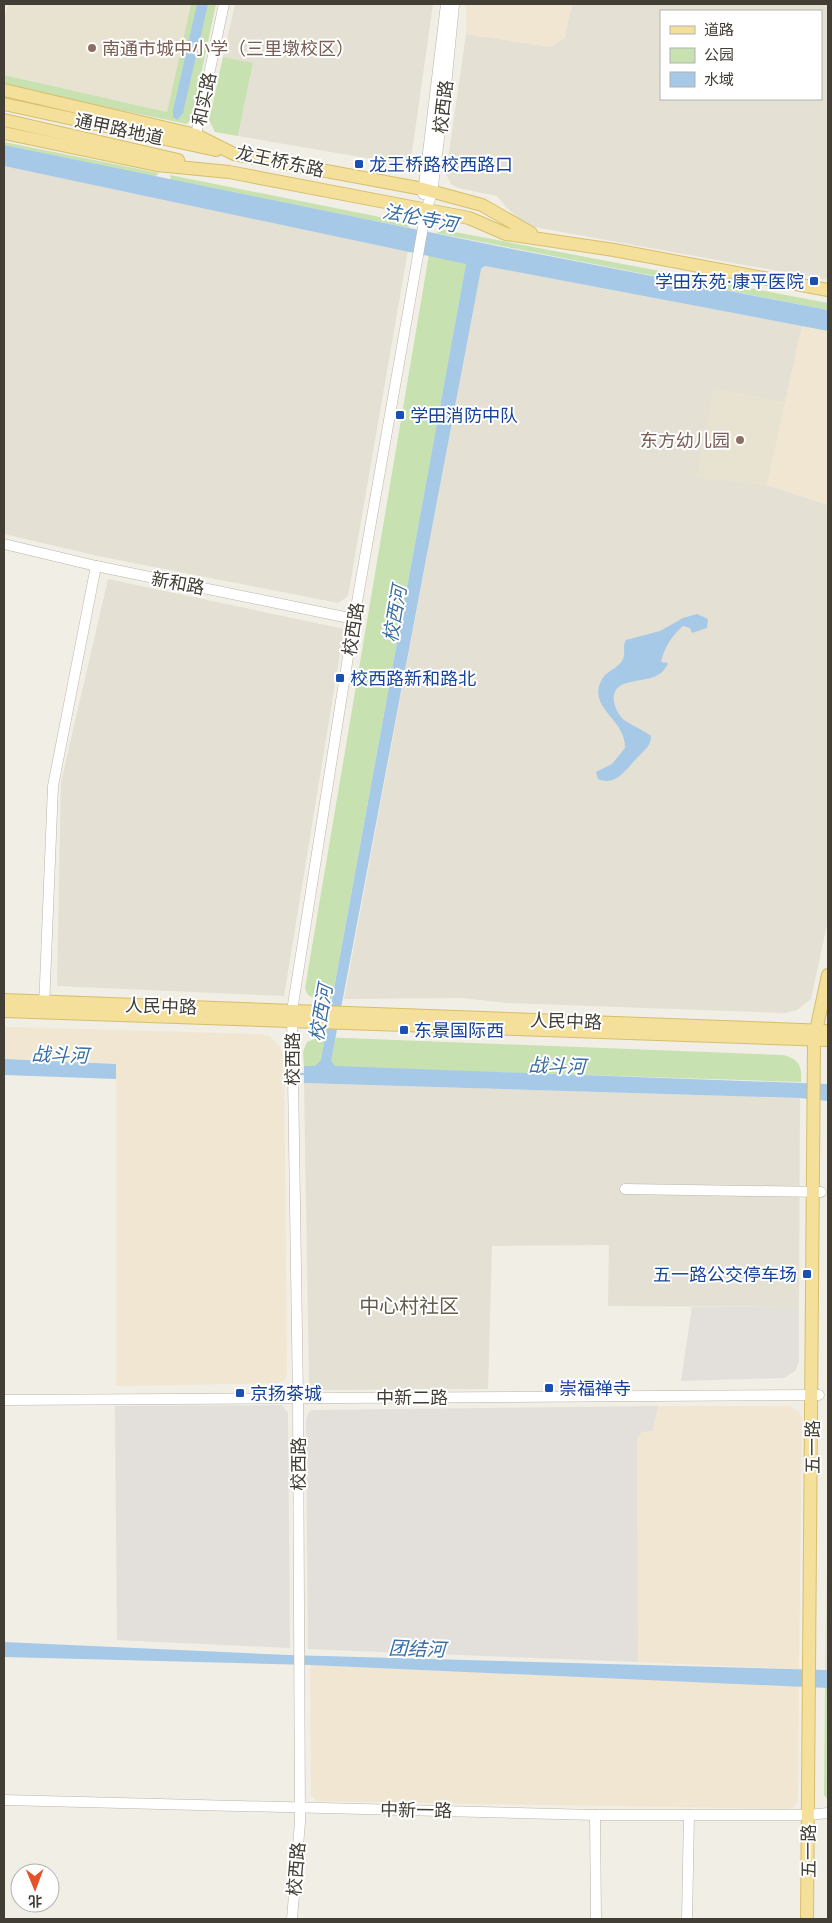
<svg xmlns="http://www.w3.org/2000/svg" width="832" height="1923" font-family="Inter,'Noto Sans SC',sans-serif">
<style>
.residential{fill:#e4e0d3;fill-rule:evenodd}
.commercial{fill:#f1e6d1}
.industrial{fill:#e3dfda}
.education{fill:#e8e3d0}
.green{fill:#c8e1b1}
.water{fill:#a6c9e8}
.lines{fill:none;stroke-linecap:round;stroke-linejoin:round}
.stream{stroke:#a6c9e8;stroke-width:2}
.minor-casing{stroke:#bbb6a8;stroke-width:11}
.major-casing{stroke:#d7be6c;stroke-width:14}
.minor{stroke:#fff;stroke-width:10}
.major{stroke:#f4e09a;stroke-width:12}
.education-dot{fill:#8d6e63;stroke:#fff;stroke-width:2}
.transit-dot{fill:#1a4fb4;stroke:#fff;stroke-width:2}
.labels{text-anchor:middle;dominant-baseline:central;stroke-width:4;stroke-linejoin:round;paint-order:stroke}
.education-label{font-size:18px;fill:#785e54;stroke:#fff;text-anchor:start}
.street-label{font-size:18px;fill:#423e35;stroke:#fff}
.transit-label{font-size:18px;fill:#164399;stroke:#fff;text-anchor:start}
.water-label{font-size:19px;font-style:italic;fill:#396fa3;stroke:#fff}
.quarter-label{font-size:20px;fill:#645c4d;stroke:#fff}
</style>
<rect width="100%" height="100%" fill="#f1eee5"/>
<!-- residential -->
<g class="residential">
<path d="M235,4h198l-22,155 -10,5 -163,-28 15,-72 -30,-7z"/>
<path d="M572,4h256v276l-283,-51 -19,-4 -20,-18 -9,-11 -39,-8 -7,-4 -5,-10 20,-140 85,13 20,-36zM661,11h160v88h-160z"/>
<path d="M4,166l404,84 -60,346 -10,7 -240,-47 -94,-22z"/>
<path d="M485,266l317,60 -17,77 -71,-14 -17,88 70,8 61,20v415l-17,79 -14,11 -12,3 -278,-10 -45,-5 -118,1 136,-728z"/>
<path d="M108,579l236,50 -60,367 -227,-10 4,-204z"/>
<path d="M304,1083l496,15 -1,209 -191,-1 1,-61 -117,1 -4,143 -170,1 -6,-2 -3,-6z"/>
<path d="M828,1509v161h-3z"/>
</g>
<!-- commercial -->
<g class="commercial">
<path d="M466,4h106l-7,34 -14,9 -85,-13z"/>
<path d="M802,326l26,5v174l-61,-20z"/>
<path d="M4,1027l256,7 9,2 10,10 5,11 3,319 -3,4 -5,3 -163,3v-322l-112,-5z"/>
<path d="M658,1406h132l8,5 4,6 -3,252 -161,-7 -1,-223 5,-7 11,-1z"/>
<path d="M310,1665l489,21 -1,115 -4,6 -6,2 -471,-8 -6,-6z"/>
</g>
<!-- industrial -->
<g class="industrial">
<path d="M692,1307h107v55l-4,9 -11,7 -103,3z"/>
<path d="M282,1405l6,8 2,235 -173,-8 -2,-234z"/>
<path d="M658,1406l-5,25 -11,1 -5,7 1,223 -330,-13 -2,-229 2,-7 4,-3z"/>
</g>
<!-- education -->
<g class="education">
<path d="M8,4h183l-24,108 -163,-37v-54z"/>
<path d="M714,389l71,14 -18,82 -71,-8z"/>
</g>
<!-- green -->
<g class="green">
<path d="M191,4h25l-24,114 -5,6 -183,-38v-11l163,37z"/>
<path d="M223,57l30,6 -15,73 -23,-4 -6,-12z"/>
<path d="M4,142l155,31 -4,4 -151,-32z"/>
<path d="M170,175l235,47 5,6 -239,-48z"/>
<path d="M444,230l384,73v7l-392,-77z"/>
<path d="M429,254l36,8 1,3 -134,734c-12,0 -24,2 -27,-11z"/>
<path d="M319,1037l464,18c16,4 19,11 18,27l-497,-16 -1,-14 4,-10z"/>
<path d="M825,1688h3v112l-4,-5z"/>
</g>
<!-- water -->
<g class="water">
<path d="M197,4h11l-25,109 -6,7 -4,-3v-6z"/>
<path d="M4,145l493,101 331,64v21l-343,-65 -4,3 -150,792 4,5 493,18v17l-28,-3 -496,-15v-17h11l6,-6 145,-796 -462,-98z"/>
<path d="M697,614l11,5 -1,9 -15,5 -2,-5 -7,-2c-12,11 -18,20 -22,36l7,1c-7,19 -29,15 -44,21 -17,6 -10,27 0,36 9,6 19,10 27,16 0,11 -8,15 -14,22 -11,11 -21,29 -39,21l-2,-7 16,-8 13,-16c1,-29 -37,-39 -24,-67 5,-11 18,-12 22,-22 3,-7 -1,-13 3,-19l34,-9 23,-13z"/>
<path d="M4,1059l112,5v15l-112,-4z"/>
<path d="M4,1642l284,13 537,15h3v18l-518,-23 -306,-8z"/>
</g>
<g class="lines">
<!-- stream -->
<path class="stream" d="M296,1074h10"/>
<defs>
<g id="minor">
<path d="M196,135l28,-131"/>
<path d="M423,194l23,-190"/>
<path d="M4,544l92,22 258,53"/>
<path d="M44,1008l9,-222 43,-220"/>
<path d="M625,1189l196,3"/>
<path d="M4,1400l815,-5"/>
<path d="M4,1800l591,15h213l20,-2"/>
<path d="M595,1815l1,104"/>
<path d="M292,1919l8,-97 -2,-424 -6,-387 62,-392 72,-409 6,-17 15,-117 7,-72"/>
<path d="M687,1919l2,-104"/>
</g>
<g id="major">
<path d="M4,90l192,45 38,19 189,35 59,16 49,28"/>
<path d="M4,104l212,46"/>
<path d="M4,120l174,40"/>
<path d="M4,133l153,32 72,7 240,46 37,16 108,16 214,40"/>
<path d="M4,1000l824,31"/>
<path d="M4,1011l824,29"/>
<path d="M807,1919l7,-879 14,-65"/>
</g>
</defs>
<!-- minor casing -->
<use href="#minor" class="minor-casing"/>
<!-- major casing -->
<use href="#major" class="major-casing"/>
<!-- minor -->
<use href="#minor" class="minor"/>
<!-- major -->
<use href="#major" class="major"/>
</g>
<!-- markers -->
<g class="education-dot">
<circle cx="92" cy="48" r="5"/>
<circle cx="740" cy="440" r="5"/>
</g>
<g class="transit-dot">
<rect x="354" y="159" width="10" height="10" rx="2.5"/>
<rect x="809" y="276" width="10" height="10" rx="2.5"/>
<rect x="395" y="410" width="10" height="10" rx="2.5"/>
<rect x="335" y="673" width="10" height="10" rx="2.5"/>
<rect x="399" y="1025" width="10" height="10" rx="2.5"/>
<rect x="802" y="1269" width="10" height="10" rx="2.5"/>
<rect x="544" y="1383" width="10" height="10" rx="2.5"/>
<rect x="235" y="1388" width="10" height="10" rx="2.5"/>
</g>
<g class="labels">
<!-- education labels -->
<g class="education-label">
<text x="102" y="48">南通市城中小学（三里墩校区）</text>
<text x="730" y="440" text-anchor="end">东方幼儿园</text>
</g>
<!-- street labels -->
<g class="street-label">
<text transform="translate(204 99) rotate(-78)">和实路</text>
<text transform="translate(443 107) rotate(-83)">校西路</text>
<text transform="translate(119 129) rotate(12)">通甲路地道</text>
<text transform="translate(280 161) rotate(12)">龙王桥东路</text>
<text transform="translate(178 583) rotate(11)">新和路</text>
<text transform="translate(353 629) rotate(-81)">校西路</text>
<text transform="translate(161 1006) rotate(2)">人民中路</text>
<text transform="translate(566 1021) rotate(2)">人民中路</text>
<text transform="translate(292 1059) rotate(-90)">校西路</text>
<text x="412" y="1397">中新二路</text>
<text transform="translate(812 1447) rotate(-90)">五一路</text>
<text transform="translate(298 1464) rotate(-90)">校西路</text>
<text transform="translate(416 1810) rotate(1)">中新一路</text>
<text transform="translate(808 1851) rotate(-90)">五一路</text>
<text transform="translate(296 1869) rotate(-85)">校西路</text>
</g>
<!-- transit labels -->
<g class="transit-label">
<text x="369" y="164">龙王桥路校西路口</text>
<text x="804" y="281" text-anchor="end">学田东苑·康平医院</text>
<text x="410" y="415">学田消防中队</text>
<text x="350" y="678">校西路新和路北</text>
<text x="414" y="1030">东景国际西</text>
<text x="797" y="1274" text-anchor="end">五一路公交停车场</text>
<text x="559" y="1388">崇福禅寺</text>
<text x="250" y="1393">京扬茶城</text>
</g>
<!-- water labels -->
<g class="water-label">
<text transform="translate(420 218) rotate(11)">法伦寺河</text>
<text transform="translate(395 614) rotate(-80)">校西河</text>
<text transform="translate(321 1013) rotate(-80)">校西河</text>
<text transform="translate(60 1055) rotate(2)">战斗河</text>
<text transform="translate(557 1066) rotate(2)">战斗河</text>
<text transform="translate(417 1649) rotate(2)">团结河</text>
</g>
<!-- quarter labels -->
<g class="quarter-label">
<text x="409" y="1306">中心村社区</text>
</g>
</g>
<!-- border -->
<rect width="832" height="1923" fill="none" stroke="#423e35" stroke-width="10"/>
<!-- legend -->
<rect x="660" y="10" width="162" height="90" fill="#ffffff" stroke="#b3b2ae"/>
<rect x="670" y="26" width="25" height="8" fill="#f4e09a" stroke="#b3b2ae"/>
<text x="704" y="35" font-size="15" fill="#423e35">道路</text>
<rect x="670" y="48" width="25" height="15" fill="#c8e1b1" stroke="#b3b2ae"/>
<text x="704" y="60" font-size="15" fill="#423e35">公园</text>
<rect x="670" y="72" width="25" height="15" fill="#a6c9e8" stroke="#b3b2ae"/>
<text x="704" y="85" font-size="15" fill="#423e35">水域</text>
<!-- north arrow -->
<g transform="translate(35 1888) rotate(179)"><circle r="24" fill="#ffffff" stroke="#b3b2ae"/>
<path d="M0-4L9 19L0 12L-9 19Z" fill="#e55128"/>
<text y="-8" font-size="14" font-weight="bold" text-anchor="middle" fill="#423e35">北</text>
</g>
</svg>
